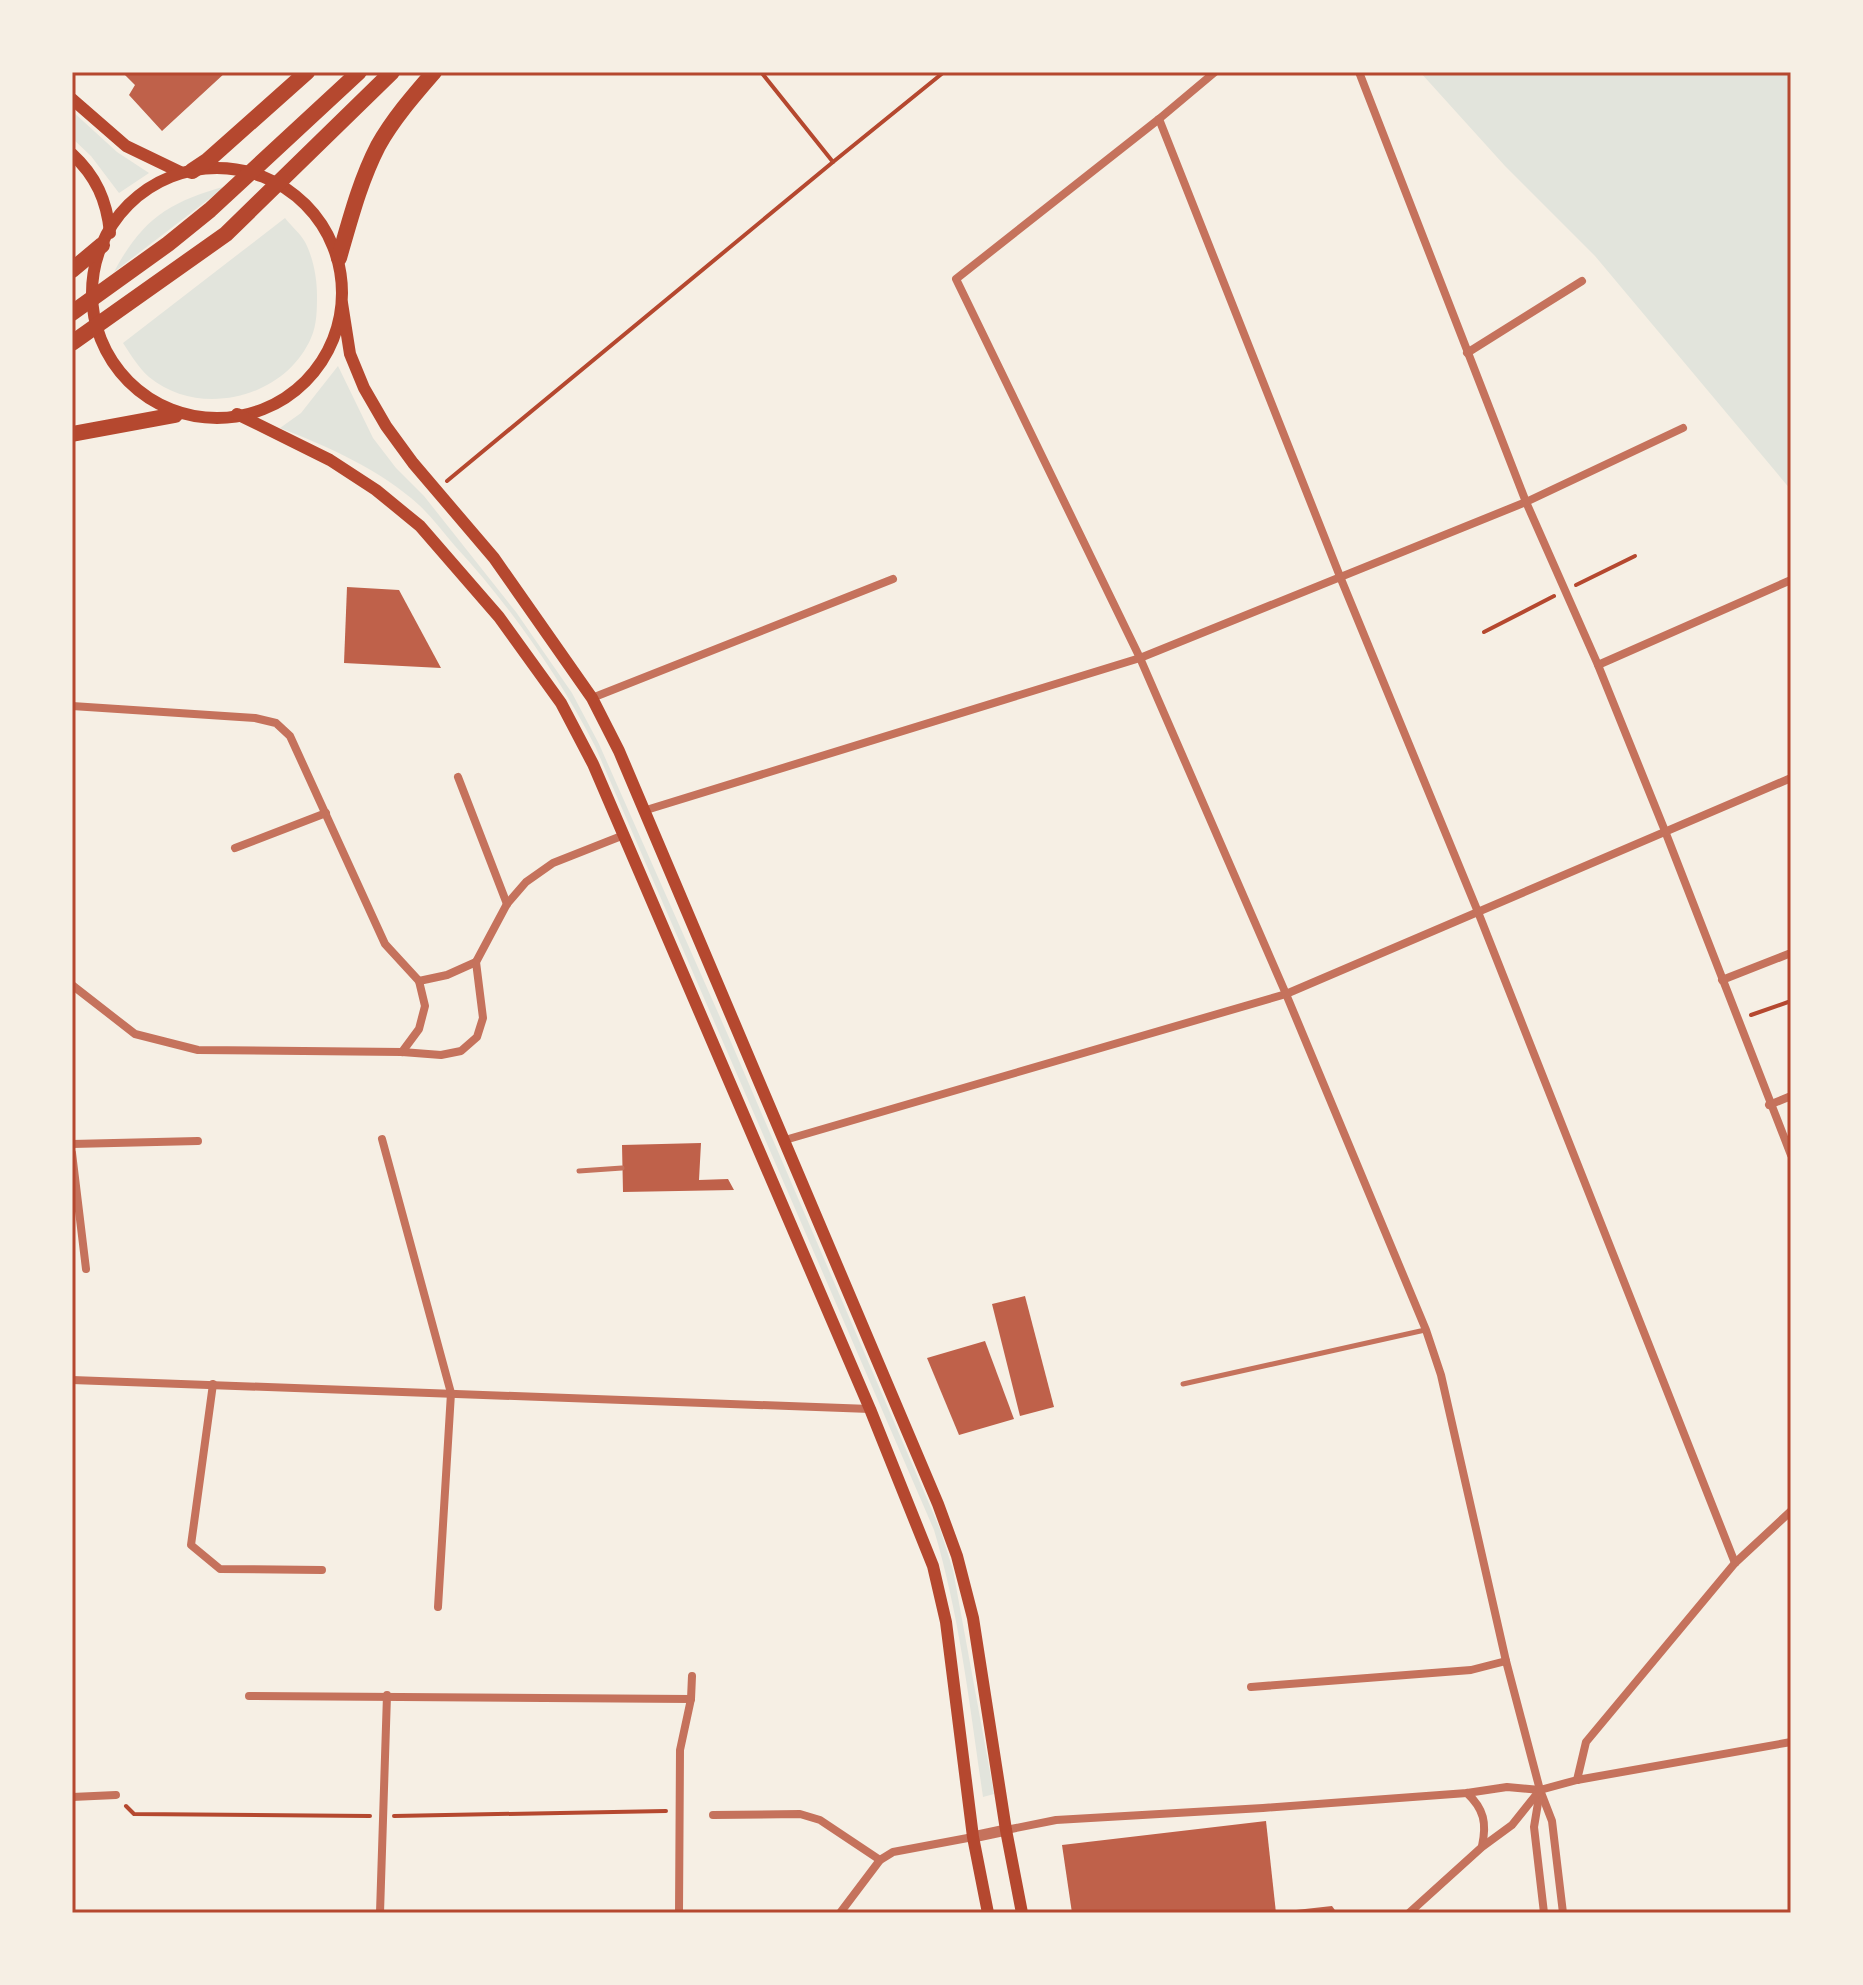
<svg xmlns="http://www.w3.org/2000/svg" width="1863" height="1985" font-family="Karla,sans-serif">
<style>
.green{fill:#e2e4dc}
.building{fill:#bf614a}
.lines{fill:none;stroke-linecap:round;stroke-linejoin:round}
.path{stroke:#b5482f;stroke-width:4}
.service{stroke:#c5725c;stroke-width:5}
.minor{stroke:#c5725c;stroke-width:8}
.tertiary{stroke:#c5725c;stroke-width:11}
.secondary{stroke:#b5482f;stroke-width:12}
.trunk{stroke:#b5482f;stroke-width:16}
.neatline{fill:none;stroke:#b5482f;stroke-width:3}
</style>
<rect width="100%" height="100%" fill="#f6efe4"/>
<!-- green -->
<g class="green">
<path d="M1420,72h371v418l-196,-234 -90,-90z"/>
<path d="M72,111l45,41 32,21 -30,20 -28,-37 -19,-18z"/>
<path d="M226,186l-112,86c28,-53 55,-70 112,-86z"/>
<path d="M285,218c6,8 15,15 20,24 8,15 12,36 12,53 0,14 0,30 -6,43 -26,60 -111,81 -162,39 -11,-10 -18,-22 -26,-34z"/>
<path d="M338,366l35,72 23,30 28,28 92,116 56,81 27,51 132,298 209,487 13,41 41,224 -11,3c-13,-89 -23,-180 -49,-267l-339,-784c-38,-73 -84,-139 -140,-200 -12,-14 -23,-29 -36,-41 -38,-35 -92,-59 -139,-77l21,-15z"/>
</g>
<!-- building -->
<g class="building">
<path d="M122,72h104l-64,59 -33,-36 6,-10z"/>
<path d="M347,587l52,3 42,78 -97,-5z"/>
<path d="M701,1143l-2,37 29,-1 6,11 -111,2 -1,-47z"/>
<path d="M1025,1296l29,111 -34,9 -28,-112z"/>
<path d="M985,1341l29,78 -55,16 -32,-77z"/>
<path d="M1266,1821l10,92h-204l-10,-68z"/>
<path d="M1332,1906l5,7h-50v-2z"/>
</g>
<g class="lines">
<!-- path -->
<g class="path">
<path d="M833,162l111,-90"/>
<path d="M447,481l386,-319 -72,-90"/>
<path d="M1576,585l59,-29"/>
<path d="M1484,632l70,-36"/>
<path d="M1751,1015l40,-14"/>
<path d="M126,1806l8,8 236,2"/>
<path d="M394,1816l272,-5"/>
</g>
<!-- service -->
<g class="service">
<path d="M579,1171l43,-3"/>
<path d="M1183,1384l242,-54"/>
</g>
<!-- minor -->
<g class="minor">
<path d="M1215,72l-56,47 -203,160 184,379 146,336 140,336 15,45 65,286 34,129 12,31 11,92"/>
<path d="M1359,72l167,430 72,163 67,166 126,324"/>
<path d="M1159,119l182,460 137,333 257,651"/>
<path d="M1467,353l115,-72"/>
<path d="M1598,665l193,-85"/>
<path d="M592,698l301,-119"/>
<path d="M72,706l183,12 21,5 14,13 95,208 34,37 6,25 -6,23 -17,23"/>
<path d="M458,777l49,127"/>
<path d="M643,811l497,-153 386,-156 157,-74"/>
<path d="M235,848l91,-35"/>
<path d="M1722,980l69,-27"/>
<path d="M419,981l28,-6 29,-13"/>
<path d="M72,985l63,49 63,16 204,2 39,3 20,-4 16,-14 6,-19 -7,-56 31,-58 19,-22 27,-19 71,-28"/>
<path d="M1769,1105l22,-9"/>
<path d="M382,1139l69,254 -13,214"/>
<path d="M785,1140l501,-146 505,-216"/>
<path d="M72,1144l126,-3"/>
<path d="M72,1153l14,116"/>
<path d="M72,1380l798,29"/>
<path d="M213,1384l-22,161 29,24 102,1"/>
<path d="M1251,1687l220,-17 35,-9"/>
<path d="M249,1696l442,3"/>
<path d="M1577,1780l9,-38 149,-179 56,-52"/>
<path d="M1540,1791l-6,36 10,86"/>
<path d="M1467,1793c17,16 20,30 15,53"/>
<path d="M72,1797l44,-2"/>
<path d="M713,1815l87,-1 20,6 60,40"/>
<path d="M1006,1830l50,-10 207,-12 204,-15 40,-6 33,3 37,-10 214,-38"/>
<path d="M380,1913l7,-218"/>
<path d="M679,1913l1,-163 11,-51 1,-23"/>
<path d="M840,1913l40,-53 13,-8 80,-15"/>
<path d="M1409,1913l73,-66 30,-22 28,-35"/>
</g>
<!-- tertiary -->
<path class="tertiary" d="M973,1837l33,-7"/>
<!-- secondary -->
<g class="secondary">
<path d="M72,99l54,47 54,26"/>
<path d="M72,154c24,22 35,47 38,79"/>
<circle cx="217" cy="293" r="125"/>
<path d="M342,303l8,51 14,34 22,38 27,37 81,95 98,140 27,53 319,753 19,52 16,62 33,212 16,83"/>
<path d="M237,414l93,46 46,30 44,36 79,91 62,86 32,61 277,645 63,157 13,56 27,215 15,76"/>
</g>
<!-- trunk -->
<g class="trunk">
<path d="M192,171l15,-10 100,-89"/>
<path d="M339,258c11,-38 21,-77 39,-112 15,-27 36,-51 56,-74"/>
<path d="M72,270l30,-25"/>
<path d="M72,313l96,-69 42,-34 149,-138"/>
<path d="M72,343l154,-109 166,-162"/>
<path d="M72,434l103,-19"/>
</g>
</g>
<!-- border -->
<rect width="1863" height="1985" fill="none" stroke="#f6efe4" stroke-width="148"/>
<rect x="74" y="74" width="1715" height="1837" class="neatline"/>
</svg>
